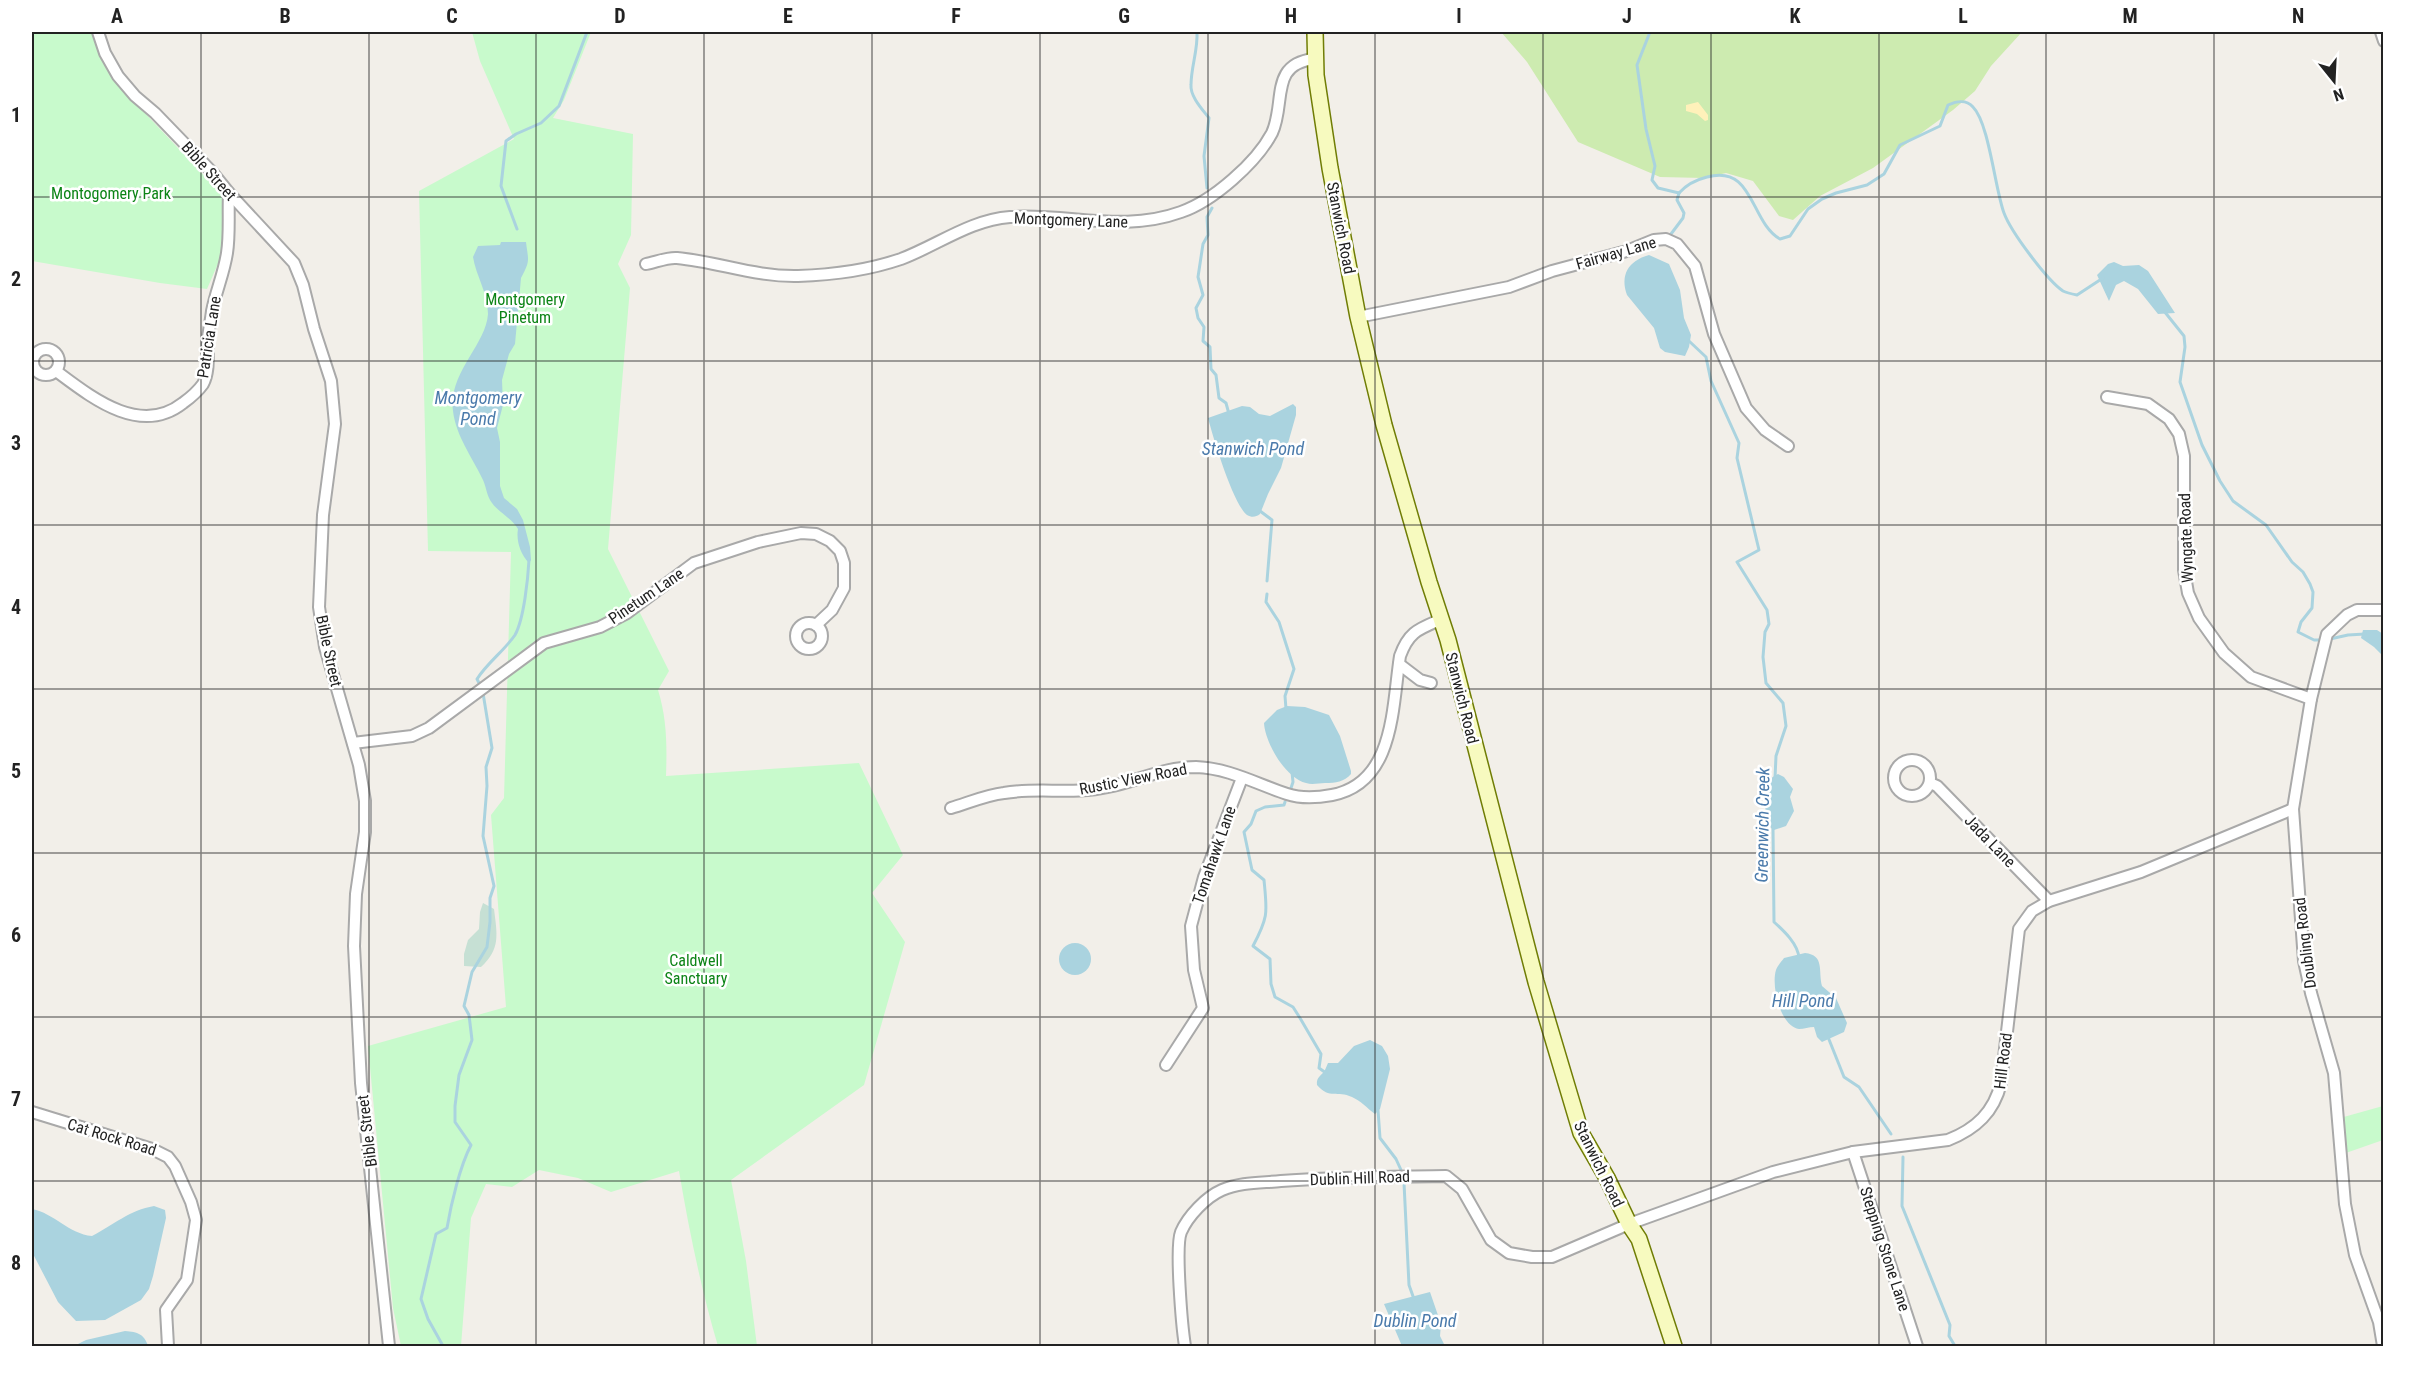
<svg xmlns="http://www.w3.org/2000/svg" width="2415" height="1378" font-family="'Roboto Condensed',sans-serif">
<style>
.grass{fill:#cdebb0}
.wetland{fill:#c6e0d4}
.sand{fill:#fff1ba}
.park{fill:#c8facc}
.water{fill:#aad3df}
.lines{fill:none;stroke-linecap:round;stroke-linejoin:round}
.stream{stroke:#aad3df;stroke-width:3}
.street-casing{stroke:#a9a9a9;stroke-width:14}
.secondary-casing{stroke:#707d05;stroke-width:18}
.street{stroke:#fff;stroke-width:10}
.secondary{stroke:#f7fabf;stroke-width:15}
.grid{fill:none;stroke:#222;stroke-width:1.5;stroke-opacity:0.55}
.labels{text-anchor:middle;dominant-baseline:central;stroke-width:5;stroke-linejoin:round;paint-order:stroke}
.street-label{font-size:16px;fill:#222;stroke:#fff}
.park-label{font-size:16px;fill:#0c8416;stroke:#fff}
.water-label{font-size:18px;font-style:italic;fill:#4a7aab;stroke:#fff}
.neatline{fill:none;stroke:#222;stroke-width:2}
.grid-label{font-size:20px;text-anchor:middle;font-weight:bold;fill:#222}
</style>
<rect width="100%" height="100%" fill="#f2efe9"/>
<!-- grass -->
<path class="grass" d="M1501,32h521l-31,34 -16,25 -22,19 -80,58 -53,28 -27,24 -14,-4 -26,-35 -27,-8 -22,5 -44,-1 -82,-35 -51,-80z"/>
<!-- wetland -->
<path class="wetland" d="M483,903l11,6c3,25 7,40 -13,58l-17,-1v-12l4,-14 11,-11 1,-17z"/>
<!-- sand -->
<path class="sand" d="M1698,102l10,13v5l-3,1 -8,-7 -11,-3v-6z"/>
<!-- park -->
<g class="park">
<path d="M32,32h61l9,24 23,36 105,111 -10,56 -13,30 -47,-6 -128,-22z"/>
<path d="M472,32h119l-27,68 -11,18 80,16 -2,101 -13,29 12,24 -22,261 61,122 -11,19c9,29 9,56 8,86l193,-13 44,92 -31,38 33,49 -41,143 -133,95 15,81 11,85h-39c-17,-57 -29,-116 -39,-175l-68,21 -33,-14 -39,-8 -27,17 -26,-3 -15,34 -10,128h-60l-8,-38 -25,-262 138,-39 -15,-192 13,-17 7,-246 -83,-1 -9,-360 95,-52 -34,-78z"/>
<path d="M2383,1106v34l-40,14 -3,-36z"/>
</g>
<!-- water -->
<g class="water">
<path d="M501,242h25c2,18 5,18 -5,36l-6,66 -6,10 -7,26 1,25 -6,23 3,14v44l4,12 13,11 6,11 7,27 1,13 -2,3c-9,-9 -13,-23 -11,-34 -7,-12 -21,-17 -28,-29 -4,-7 -4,-15 -8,-22 -10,-21 -26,-42 -29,-67 -5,-38 33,-66 35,-97 0,-21 -12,-38 -15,-57l5,-11 22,-1z"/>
<path d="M1649,255l20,9 11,26 4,28 7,17 -2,12 -4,9 -20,-4 -5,-4 -6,-20 -27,-33c-7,-20 1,-34 22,-40z"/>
<path d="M2114,262l9,4 16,-1 9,6 27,42 -17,1 -20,-25 -14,-8 -8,4 -7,16 -12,-26 11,-11z"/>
<path d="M1293,404l3,3v8l-15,53 -13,26 -8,20c-4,3 -8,4 -13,1 -14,-11 -34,-78 -39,-97l34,-12 8,1 9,7 11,2z"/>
<path d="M2363,630h14l6,4v22l-9,-9 -13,-9z"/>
<path d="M1287,706l18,1 24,8 11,21 11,35v3c-7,8 -15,9 -26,9 -6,0 -13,2 -19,0 -21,-5 -41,-41 -42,-60l13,-13z"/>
<path d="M1778,774l6,3 9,12 -3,8 4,14 -8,15 -12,4 -3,-2c-6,-19 -16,-44 7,-54z"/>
<circle cx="1075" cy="959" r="16"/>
<path d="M1805,953c20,2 13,18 17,33l14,12 11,25 -3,9 -22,10 -5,-5 -3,-10c-5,0 -10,2 -15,2 -19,-3 -28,-43 -23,-59 1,-4 6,-9 8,-12z"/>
<path d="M1370,1040l12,6 6,10 2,13 -10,40 -5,5c-8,-6 -14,-13 -23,-17 -15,-7 -22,3 -35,-12 -1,-9 5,-9 8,-15 1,-2 2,-5 3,-7h10l16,-17z"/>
<path d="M154,1206l11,4 1,8 -13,58 -4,13 -8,11 -36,20 -29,1 -18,-19 -26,-50v-43c22,4 37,25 60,27 21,-11 38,-26 62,-30z"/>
<path d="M1430,1292l11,32 -1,12 5,10h-43l-18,-42z"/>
<path d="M125,1331c13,1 19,3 23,15h-74l12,-6z"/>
</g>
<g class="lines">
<!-- stream -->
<g class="stream">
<path d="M1197,32c1,18 -6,35 -6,53 -1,11 11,24 18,33l-5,38 3,32"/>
<path d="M1650,32l-13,33 9,64 9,37 -3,14 6,8 21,5"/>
<path d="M1679,193c8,-9 16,-13 28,-16 47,-13 43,45 73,62l10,-3 18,-27 14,-10 14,-6 31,-8 17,-11 16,-29 40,-19 8,-21c9,-4 18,-6 25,2 16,16 22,82 31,106 7,19 43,67 59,78 4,2 9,3 14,4l26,-17"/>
<path d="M1212,208l-5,9 1,18 -5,9 -5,33 5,18 -7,13 2,10 6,9 -1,14 7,6 1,22 5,6 3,23 7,5 3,11"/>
<path d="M517,229l-16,-43 5,-45 10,-7 25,-11 18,-17 28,-74"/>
<path d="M1671,234l12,-16 1,-5 -7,-13 2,-7"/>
<path d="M2164,311l20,25 1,11 -5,35 22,63 18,36 13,20 33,24 26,37 11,10 7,12 3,8 -1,16 -11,14 -3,10 16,8h9"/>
<path d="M1689,341l17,16 5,24 28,62 -2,15 22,92 -22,12 30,48 2,14 -4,8 -2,25 3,26 17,20 3,23 -10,30 -1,22"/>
<path d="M1260,511l12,9 -5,61"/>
<path d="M1267,594l-1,8 13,20 15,47 -9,27 1,13"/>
<path d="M2330,639l18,-4 17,-1"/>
<path d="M481,687l-4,-8c11,-17 27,-28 38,-44 9,-16 13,-57 14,-75"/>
<path d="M1291,788l2,-6 -1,-10"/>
<path d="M1285,802l-1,3 -19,2 -9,4 -5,13 -7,8 8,38 12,10c3,32 5,36 -11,66l17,13 1,25 4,13 18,10 7,11 21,36 -2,14 7,5"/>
<path d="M1773,827l1,95c10,9 24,22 25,36"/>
<path d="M1828,1037l16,40 15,10 32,47"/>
<path d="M1378,1110l2,28 16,21 5,11"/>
<path d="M1903,1157l-1,49 48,119 -1,11 6,10"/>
<path d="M1404,1183l5,102 5,14"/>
<path d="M443,1346l-15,-27 -7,-20 15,-65 11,-6c4,-24 13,-62 24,-83l-16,-23v-16l4,-31 13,-35 -3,-25 -5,-9 8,-34 15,-25 3,-25v-24l4,-12 -11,-50 4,-50 -1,-19 6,-19 -9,-55"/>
</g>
<defs>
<g id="street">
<path d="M98,32l7,21 13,23 17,20 20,17 57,59 17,21 65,70 9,22 11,44 17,52 4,43 -12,91 -4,92 6,40 34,118 6,36v31l-9,62 -2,52 7,137 28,263"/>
<path d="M2381,32l3,9"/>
<path d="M646,264c10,-2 22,-7 31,-6 42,4 78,19 121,18 33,-1 71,-6 103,-17 37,-14 69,-39 109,-42 59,-4 113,16 171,-5 32,-11 75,-49 91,-79 14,-30 -3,-69 42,-74"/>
<path d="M1358,317l151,-30 43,-16 75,-20 27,-11 12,-1 11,5 18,22 19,68 32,74 19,22 23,16"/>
<circle cx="46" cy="362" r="13"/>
<path d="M56,371c35,26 84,66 127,32 7,-5 15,-12 20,-19 7,-13 4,-31 5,-46 1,-9 3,-18 4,-27 4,-20 12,-38 15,-58 3,-19 1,-40 2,-60"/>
<path d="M2107,397l41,7 21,15 10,15 5,22v114l4,23 11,25 25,35 27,24 60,22"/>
<circle cx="809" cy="636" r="13"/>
<path d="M1399,664l21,16 11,3"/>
<path d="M353,743l59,-7 17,-8 115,-85 56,-16 27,-14 67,-50 64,-21 43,-9 15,1 14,7 10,10 4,12v25l-12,22 -16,15"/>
<circle cx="1912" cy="778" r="18"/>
<path d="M1930,783l7,3 112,115"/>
<path d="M951,808c17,-5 35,-13 53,-15 34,-6 69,2 104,-6 30,-6 56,-20 88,-20 32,1 61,17 91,27 15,5 29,4 45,1 63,-12 60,-88 68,-139 9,-25 19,-27 42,-37"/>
<path d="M1166,1065l37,-57 -9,-38 -3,-44 13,-49 38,-99"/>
<path d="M32,1112l120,37 16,8 7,9 16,36 5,18 -9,60 -21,30 2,36"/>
<path d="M1853,1152l64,194"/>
<path d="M1185,1346c-3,-19 -10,-99 -4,-114 7,-16 25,-35 41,-42 19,-8 39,-7 59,-9 55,-4 110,-4 165,-5l16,13 29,51 18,13 23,4h20l77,-33 144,-52 80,-20 95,-12c28,-11 46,-28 53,-57l18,-154 13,-18 17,-10 92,-29 152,-63"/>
<path d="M2383,1346l-4,-24 -24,-67 -10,-51 -11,-131 -23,-80 -7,-32 -11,-152 18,-110 16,-65 20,-19 10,-5h27"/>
</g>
<path id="secondary" d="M1315,32l1,43 14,93 28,149 26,108 45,157 19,58 88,342 45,151 26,45 22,46 10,15 35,107"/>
</defs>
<!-- street casing -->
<use href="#street" class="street-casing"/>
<!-- secondary casing -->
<use href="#secondary" class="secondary-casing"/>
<!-- street -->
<use href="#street" class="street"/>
<!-- secondary -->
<use href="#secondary" class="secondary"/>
</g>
<!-- grid -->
<path class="grid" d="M201,32v1314M369,32v1314M536,32v1314M704,32v1314M872,32v1314M1040,32v1314M1208,32v1314M1375,32v1314M1543,32v1314M1711,32v1314M1879,32v1314M2046,32v1314M2214,32v1314M32,197h2352M32,361h2352M32,525h2352M32,689h2352M32,853h2352M32,1017h2352M32,1181h2352"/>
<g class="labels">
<!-- street labels -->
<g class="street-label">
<text transform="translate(209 171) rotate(48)">Bible Street</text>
<text transform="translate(1071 220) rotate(2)">Montgomery Lane</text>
<text transform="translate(1341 228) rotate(79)">Stanwich Road</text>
<text transform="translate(1616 253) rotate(-16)">Fairway Lane</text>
<text transform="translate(209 337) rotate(-81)">Patricia Lane</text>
<text transform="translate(2186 538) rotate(-92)">Wyngate Road</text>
<text transform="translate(646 596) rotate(-34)">Pinetum Lane</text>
<text transform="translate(329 651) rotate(78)">Bible Street</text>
<text transform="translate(1462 698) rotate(76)">Stanwich Road</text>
<text transform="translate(1133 779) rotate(-11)">Rustic View Road</text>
<text transform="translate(1990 841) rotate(46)">Jada Lane</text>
<text transform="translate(1214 855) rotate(-71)">Tomahawk Lane</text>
<text transform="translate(2305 943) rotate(-97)">Doubling Road</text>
<text transform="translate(2003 1061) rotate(-83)">Hill Road</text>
<text transform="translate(367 1131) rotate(-97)">Bible Street</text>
<text transform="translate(112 1137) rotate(17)">Cat Rock Road</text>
<text transform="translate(1599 1164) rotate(64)">Stanwich Road</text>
<text transform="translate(1360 1178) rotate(-2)">Dublin Hill Road</text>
<text transform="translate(1885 1249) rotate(72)">Stepping Stone Lane</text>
</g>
<!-- park labels -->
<g class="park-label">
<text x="111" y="193">Montogomery Park</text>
<text x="525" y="299">Montgomery<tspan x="525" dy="18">Pinetum</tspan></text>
<text x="696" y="960">Caldwell<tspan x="696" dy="18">Sanctuary</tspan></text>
</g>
<!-- water labels -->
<g class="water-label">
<text x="478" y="397">Montgomery<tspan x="478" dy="21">Pond</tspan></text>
<text x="1253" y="448">Stanwich Pond</text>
<text transform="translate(1762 825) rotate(-89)">Greenwich Creek</text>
<text x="1803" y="1000">Hill Pond</text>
<text x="1415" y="1320">Dublin Pond</text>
</g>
</g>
<!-- border -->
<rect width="2415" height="1378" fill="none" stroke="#ffffff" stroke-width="66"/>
<!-- north arrow -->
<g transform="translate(2334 81) rotate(162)" stroke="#ffffff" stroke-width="4.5" paint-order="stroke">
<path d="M0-4.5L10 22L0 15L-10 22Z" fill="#222222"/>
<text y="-9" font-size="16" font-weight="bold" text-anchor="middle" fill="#222222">N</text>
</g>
<rect x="33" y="33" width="2349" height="1312" class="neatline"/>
<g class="grid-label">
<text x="117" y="23">A</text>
<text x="285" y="23">B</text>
<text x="452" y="23">C</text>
<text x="620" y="23">D</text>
<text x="788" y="23">E</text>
<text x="956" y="23">F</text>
<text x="1124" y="23">G</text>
<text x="1291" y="23">H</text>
<text x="1459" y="23">I</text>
<text x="1627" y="23">J</text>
<text x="1795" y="23">K</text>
<text x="1963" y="23">L</text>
<text x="2130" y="23">M</text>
<text x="2298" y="23">N</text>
<text x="16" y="122">1</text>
<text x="16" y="286">2</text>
<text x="16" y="450">3</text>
<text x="16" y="614">4</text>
<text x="16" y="778">5</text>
<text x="16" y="942">6</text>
<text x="16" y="1106">7</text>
<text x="16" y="1270">8</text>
</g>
</svg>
